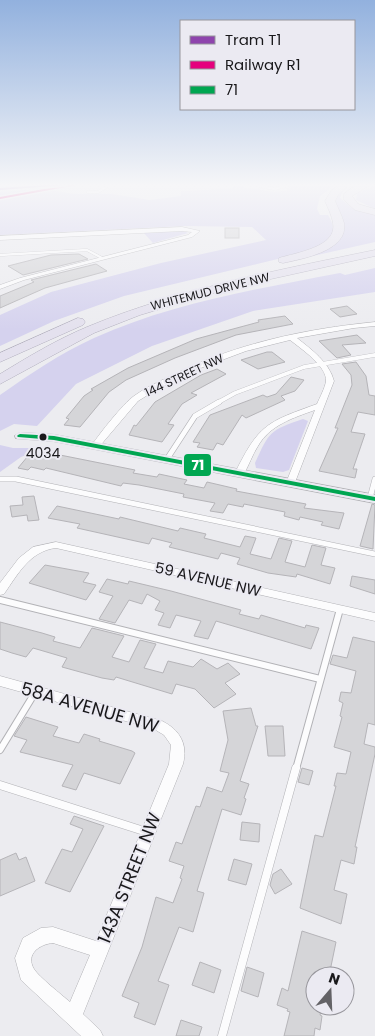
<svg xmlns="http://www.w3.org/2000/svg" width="375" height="1036" font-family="Poppins,sans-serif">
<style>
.green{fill:#d5d2ee}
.building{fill:#d5d5d8;stroke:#b5b4b8}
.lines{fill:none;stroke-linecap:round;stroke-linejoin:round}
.service-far4-casing{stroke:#b2b2b6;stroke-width:3}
.service-far3-casing{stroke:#b2b2b6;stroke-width:4.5}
.service-far2-casing{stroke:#b2b2b6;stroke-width:6}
.service-far1-casing{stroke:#b2b2b6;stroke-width:8}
.service-casing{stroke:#b2b2b6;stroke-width:9}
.minor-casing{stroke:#b2b2b6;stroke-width:1}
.tertiary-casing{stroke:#b2b2b6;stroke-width:2}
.motorway-casing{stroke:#b1aebd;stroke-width:1}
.service-far4{stroke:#fcfcfd;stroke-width:2.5}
.service-far3{stroke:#fcfcfd;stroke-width:4}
.service-far2{stroke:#fcfcfd;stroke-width:5}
.service-far1{stroke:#fcfcfd;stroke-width:6}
.service{stroke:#fcfcfd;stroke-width:8}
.minor{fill:#fcfcfd;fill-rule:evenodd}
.tertiary{fill:#fcfcfd;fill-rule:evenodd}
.motorway{fill:#e4e1ee;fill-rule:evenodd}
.tram{stroke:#c9c9ca;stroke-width:1}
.bus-1-casing{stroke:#ebeaf2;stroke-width:4}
.bus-1{fill:#00a651;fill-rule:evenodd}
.rail-1-casing{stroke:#ebeaf2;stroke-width:3}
.rail-1{fill:#e5007d;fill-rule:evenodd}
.tram-1-casing{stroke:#ebeaf2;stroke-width:4}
.tram-1{fill:#8e44ad;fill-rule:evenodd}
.bus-dot{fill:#19181b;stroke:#ebeaf2;stroke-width:2}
.labels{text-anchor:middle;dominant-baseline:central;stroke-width:4;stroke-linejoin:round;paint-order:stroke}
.far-street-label{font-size:12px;fill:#19181b;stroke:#ebeaf2}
.bus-label{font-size:14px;fill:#19181b;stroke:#ebeaf2}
.street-label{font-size:15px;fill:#19181b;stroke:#ebeaf2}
.near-street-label{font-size:18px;fill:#19181b;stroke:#ebeaf2}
.line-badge{stroke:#ebeaf2;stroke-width:2}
.badge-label{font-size:14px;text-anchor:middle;font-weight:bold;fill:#fff}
</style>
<rect width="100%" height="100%" fill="#ececf0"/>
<!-- green -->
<g class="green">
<path d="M292,185h43l-15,11 -3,13 3,6h8c17,27 -13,34 -34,40l-170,41 -70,25 -54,25v-31l51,-23 110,-29 105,-23 -14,-13 -67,-1 -185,9v-44l44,-2 31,5h37l38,6 31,-4v-5l48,-2 7,-3 38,6 16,-2 -4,-1z"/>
<path d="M355,185l-12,6 -3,7 12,10 23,7v27l-80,18 41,-17 -2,-44 8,-9z"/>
<path d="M375,186v23l-19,-9 1,-7z"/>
<path d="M181,230l7,3 -35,10 -10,-11z"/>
<path d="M375,268v24l-122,19 -101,35 -76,38 -39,42 -23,-2 -14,7v-36c30,-21 61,-42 94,-57 78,-35 163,-49 246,-65l5,2z"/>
<path d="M303,419l5,2 -19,49 -6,2 -27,-4 -1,-5c14,-31 15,-33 48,-44z"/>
<path d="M0,445l13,3h30l-22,9 -21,15z"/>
</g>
<!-- building -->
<g class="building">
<rect x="225" y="228" width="14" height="10"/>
<path d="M79,254l9,5 -65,16 -15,-9 43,-11z"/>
<path d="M96,264l11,7 -62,17 -45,20v-12l34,-14 -3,-2z"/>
<path d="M347,306l10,8 -17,3 -10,-8z"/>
<path d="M285,316l8,8 -57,11 -61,23 -49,22 -17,12 -29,35 -16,-2 5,-6 -3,-1 18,-22 9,-6 -2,-1 37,-21 68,-29 63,-17 -1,-2z"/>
<path d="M357,335l9,8 -24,2 9,10 -14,3 -18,-17z"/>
<path d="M267,352h5l13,10 -27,7 -17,-9z"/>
<path d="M356,362l10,14 3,19 6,1v19l-17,-3 -7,20 14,2 -12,35h4l-2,9 -36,-7 19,-43h-3l17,-43 -1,-10 -9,-11z"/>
<path d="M217,369l9,5 -35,19 6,2 -15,9 -14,20 6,1 -12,17 -33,-7 5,-10 2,1 19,-24 46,-27z"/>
<path d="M291,377l13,3 -9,11 -14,5 4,4 -39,18 -4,-3 -19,30 -6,-2 -4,7 -16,-3 3,-4 -7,-1 17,-27 53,-20 4,2 9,-3z"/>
<path d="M45,452l90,18 -2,3 24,4 2,-3 28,6 -3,4 20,4 3,-6 30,7 -1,2 70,13 -2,4 40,5 -5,16 -18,-4 2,-3 -23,-5 -1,3 -15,-4 1,-4 -41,-8 -1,3 -15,-3 -5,9 -13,-2 5,-8 -32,-6 1,-3 -45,-9 -16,-2 -2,3 -75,-18 -2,2 -13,-3 -3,3 -10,-2 10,-12 11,2z"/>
<path d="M34,496l5,24 -11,1 -1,-6 -15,2 -2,-11 13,-1 -1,-8z"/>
<path d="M372,504l3,1 -2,44 -13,-3z"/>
<path d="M57,506l62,13 1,-2 58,14 2,-3 26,6 -2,4 36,9 5,-11 11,2 -6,16 21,5 8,-21 13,3 -7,21 20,5 7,-22 14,3 -5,17 14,3 -5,16 -33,-10 -1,3 -28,-4 -31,-9 3,-6 -19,-5 -3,6 -49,-12 3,-4 -20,-5 -3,6 -72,-16 3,-4 -32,-6z"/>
<path d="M45,565l44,8 -6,9 13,3 -10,15 -57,-17z"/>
<path d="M352,576l23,4v14l-25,-8z"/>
<path d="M107,579l21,5 1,-3 42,10 70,19 -2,4 20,5 2,-4 44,13 1,-3 13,3 -8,21 -95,-28 -8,18 -14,-3 7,-15 -25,-6 -6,13 -12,-3 6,-12 -9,-3 5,-9 -13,-7 -5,10 -13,-4 -14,23 -16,-4 14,-23 -14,-4z"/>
<path d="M0,622l42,11 13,4 -2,4 27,7 12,-20 32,8 -12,21 17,5 11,-22 16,4 -12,24 19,5 5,-12 25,6 8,-8 16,10 11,-6 12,11 -15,9 11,11 -22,14 -19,-19 -19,-5 -4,10 -56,-17 -2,3 -12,-2 -40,-11 5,-9 -34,-10 -7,9 -14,-4 -12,-4z"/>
<path d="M353,637l22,5v83l-7,-2 -4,21 11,3v7l-20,93h2l-3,17 -13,-4 -7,30 13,4 -6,30 -41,-16 15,-73 8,2 13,-51h-2l3,-13 9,1 5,-22 -17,-5 8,-30 -2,-1 3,-13 -4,-2 2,-9 10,1 5,-22 -26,-7 3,-9 14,3z"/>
<path d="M251,708l5,18h2l-18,55 9,3 -5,14 2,1 -5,16 -19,-6 -25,82 7,2 -11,39 -14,-5 -21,54 11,4 -14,40 -21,-8 5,-14 -17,-7 20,-49 14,-50 17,6 9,-24 -2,-1 4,-12 -15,-5 7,-19 6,2 14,-38 4,1 7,-20 15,5 7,-19 -9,-2 8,-31 -5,-29z"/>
<path d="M26,717l32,10 -5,9 26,7 5,-9 16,5 -1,2 33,10 3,2 -15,31 -36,-11 -8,17 -14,-4 11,-21 -53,-13 7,-12 -13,-4z"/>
<path d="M265,726h18l2,30h-17z"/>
<path d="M302,768l11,3 -4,14 -11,-3z"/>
<path d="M74,816l30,10 -34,66 -25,-9 17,-34 10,3 11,-23 -13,-5z"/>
<path d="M242,822l18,2 -1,18 -19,-2z"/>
<path d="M16,853l3,7 7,-3 9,24 -35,15v-36z"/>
<path d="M234,859l18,5 -6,21 -18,-5z"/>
<path d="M281,869l11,15 -17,10 -5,-9 3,-11z"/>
<path d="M302,931l34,11 -7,34h-14v30h7l-2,9 2,1 -2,14 -5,-2 -1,8h-30l6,-24 -3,-1 1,-2 -11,-4 5,-17 6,3z"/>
<path d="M200,962l21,8 -7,23 -22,-8z"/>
<path d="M247,967l17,6 -6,24 -17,-6z"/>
<path d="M181,1020l21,7 -3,9h-23z"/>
</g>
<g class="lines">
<defs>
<g id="service-far4">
<path d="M256,185l18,4 15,-4"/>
<path d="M88,192h10l11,-7"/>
<path d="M0,255l87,-5 15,8"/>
</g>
<path id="service-far3" d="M217,403l18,-10 69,-26 71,-12"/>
<g id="service-far2">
<path d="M167,459l28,-43 24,-14"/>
<path d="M0,479h16l359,75"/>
<path d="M370,498l5,-19"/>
</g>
<g id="service-far1">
<path d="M0,600l320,79"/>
<path d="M0,750l36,-59"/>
<path d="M296,769l44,-160"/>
</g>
<g id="service">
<path d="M0,785l147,47"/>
<path d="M222,1036l74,-268"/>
</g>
<g id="minor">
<path d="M182,227l18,4 -8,6 -168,43 -24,9v-4l20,-7 168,-43 4,-3 -10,-1 -182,9v-4z"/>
<path d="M375,322v4l-21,2 -57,10c15,12 32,24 37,43l-40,104h-6l-2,-2 29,-73c-22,8 -45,15 -57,36 -6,9 -9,20 -15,29h-6l-2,-2c24,-49 32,-51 82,-69 3,-7 8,-16 9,-23 1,-15 -26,-33 -36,-41l-44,11 -48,18 -42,21 -18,11 -39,46 -3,1 -4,-3c8,-12 31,-41 42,-49 11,-8 24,-14 37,-20 63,-32 133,-47 204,-54z"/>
<path d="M56,542l319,71v8l-319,-73c-26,3 -38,26 -52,46l-4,1v-12l19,-25 14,-11z"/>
<path d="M0,676l162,45c18,9 26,23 21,43l-100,250 17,16 3,6h-22l-60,-56 -6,-22 8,-20 18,-10 12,-1 43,14 73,-177 2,-19 -7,-10 -10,-6 -154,-43zM53,943l37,12 -20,47c-8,-7 -31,-25 -36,-33 -9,-15 6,-25 19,-26z"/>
</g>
<path id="tertiary" d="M20,433l34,2 321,60v8l-321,-62 -38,-3 -1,-2z"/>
<g id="motorway">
<path d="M338,185h11l-11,10 -3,6c3,7 7,15 9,22 5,28 -43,36 -61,40l-4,-1v-4c16,-5 59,-11 54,-35 -1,-7 -5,-15 -8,-22l6,-10z"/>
<path d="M356,185h14l-18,11 6,8 17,5v6l-20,-5 -11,-10v-6z"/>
<path d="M375,250v6l-145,32 -90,27 -46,18 -94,51v-10c28,-17 56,-34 87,-47 92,-38 191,-57 288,-77z"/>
<path d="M78,318l5,1 2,3 -2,3 -83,37v-9z"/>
</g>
</defs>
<!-- service-far4 casing -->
<use href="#service-far4" class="service-far4-casing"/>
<!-- service-far3 casing -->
<use href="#service-far3" class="service-far3-casing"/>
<!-- service-far2 casing -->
<use href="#service-far2" class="service-far2-casing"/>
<!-- service-far1 casing -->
<use href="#service-far1" class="service-far1-casing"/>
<!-- service casing -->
<use href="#service" class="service-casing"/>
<!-- minor casing -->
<use href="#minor" class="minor-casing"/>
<!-- tertiary casing -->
<use href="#tertiary" class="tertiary-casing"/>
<!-- motorway casing -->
<use href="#motorway" class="motorway-casing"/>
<!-- service-far4 -->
<use href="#service-far4" class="service-far4"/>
<!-- service-far3 -->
<use href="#service-far3" class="service-far3"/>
<!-- service-far2 -->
<use href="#service-far2" class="service-far2"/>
<!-- service-far1 -->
<use href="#service-far1" class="service-far1"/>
<!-- service -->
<use href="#service" class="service"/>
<!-- minor -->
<use href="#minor" class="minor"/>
<!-- tertiary -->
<use href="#tertiary" class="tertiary"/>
<!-- motorway -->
<use href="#motorway" class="motorway"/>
<!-- tram -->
<path class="tram" d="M0,189l65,-4"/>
<defs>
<path id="bus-1" d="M20,434l34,2 321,61v4l-321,-61 -36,-3 -1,-1 1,-1z"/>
</defs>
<!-- bus-1 casing -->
<use href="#bus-1" class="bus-1-casing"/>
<!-- bus-1 -->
<use href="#bus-1" class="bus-1"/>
<defs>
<path id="rail-1" d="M66,185h11l-77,14v-2z"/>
</defs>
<!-- rail-1 casing -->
<use href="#rail-1" class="rail-1-casing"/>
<!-- rail-1 -->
<use href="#rail-1" class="rail-1"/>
<defs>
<path id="tram-1" d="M43,185h23l-66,5v-2z"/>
</defs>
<!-- tram-1 casing -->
<use href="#tram-1" class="tram-1-casing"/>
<!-- tram-1 -->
<use href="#tram-1" class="tram-1"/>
</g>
<!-- sky -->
<linearGradient id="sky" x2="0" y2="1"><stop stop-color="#92b1de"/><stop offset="0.56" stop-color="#f6f6f8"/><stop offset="1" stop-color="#f6f6f8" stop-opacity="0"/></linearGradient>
<rect width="375" height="330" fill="url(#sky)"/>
<!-- markers -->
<circle class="bus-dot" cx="43" cy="437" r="4.5"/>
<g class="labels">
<!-- far-street labels -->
<g class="far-street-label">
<text transform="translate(210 291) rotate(-14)">WHITEMUD DRIVE NW</text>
<text transform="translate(184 375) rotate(-25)">144 STREET NW</text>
</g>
<!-- bus labels -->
<g class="bus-label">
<text x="43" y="453">4034</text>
</g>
<!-- street labels -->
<g class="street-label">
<text transform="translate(208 579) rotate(13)">59 AVENUE NW</text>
</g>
<!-- near-street labels -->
<g class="near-street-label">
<text transform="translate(90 707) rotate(16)">58A AVENUE NW</text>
<text transform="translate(129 878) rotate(-68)">143A STREET NW</text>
</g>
</g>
<rect class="line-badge" x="183" y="453" width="29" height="24" rx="5" fill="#00a651"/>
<g class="badge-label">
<text x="198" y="470">71</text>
</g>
<!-- legend -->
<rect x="180" y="20" width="175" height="90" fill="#ebeaf2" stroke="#97969c"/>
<rect x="190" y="36" width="25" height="8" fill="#8e44ad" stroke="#97969c"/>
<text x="225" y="45" font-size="15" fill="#19181b">Tram T1</text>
<rect x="190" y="61" width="25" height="8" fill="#e5007d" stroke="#97969c"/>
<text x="225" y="70" font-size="15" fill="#19181b">Railway R1</text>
<rect x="190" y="86" width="25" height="8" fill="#00a651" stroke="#97969c"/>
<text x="225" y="95" font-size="15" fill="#19181b">71</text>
<!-- north arrow -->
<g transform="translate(330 991) rotate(19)"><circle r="24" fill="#ebeaf2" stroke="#97969c"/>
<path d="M0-4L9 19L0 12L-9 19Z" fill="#636266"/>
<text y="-8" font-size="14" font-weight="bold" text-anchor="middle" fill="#19181b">N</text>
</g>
</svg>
